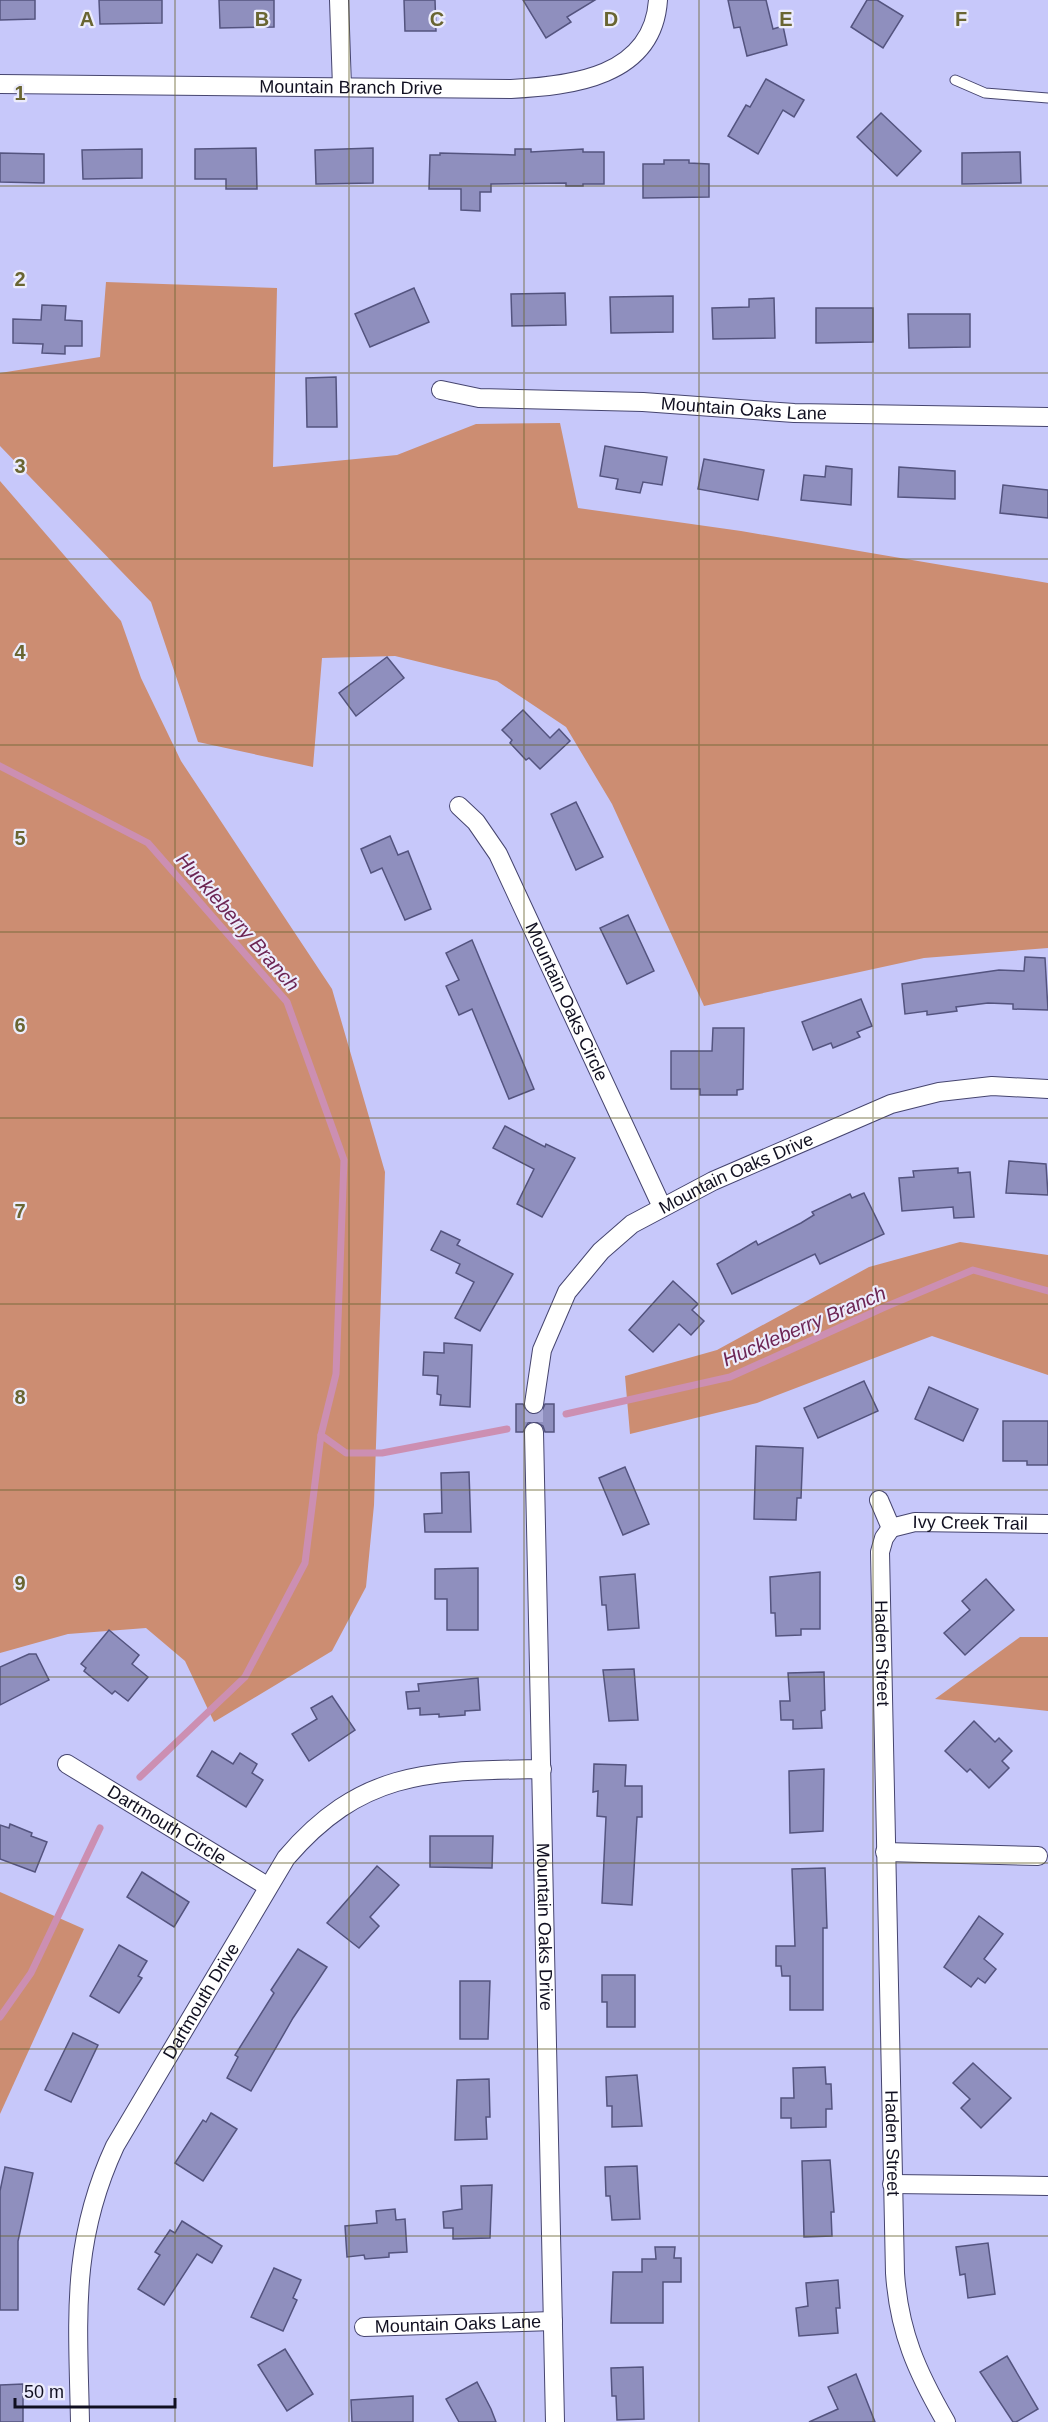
<svg xmlns="http://www.w3.org/2000/svg" width="1048" height="2422" font-family="Helvetica,sans-serif">
<style>
.forest{fill:#cc8d72}
.lines{fill:none;stroke-linecap:round;stroke-linejoin:round}
.stream{stroke:#cc8fb2;stroke-width:7}
.building{fill:#8f8fbe;stroke:#54547f;stroke-width:1.5}
.minor-tunnel{stroke:#acacd9;stroke-width:18;stroke-dasharray:18 9;stroke-linecap:butt}
.service-casing{stroke:#46456f;stroke-width:11}
.minor-casing{stroke:#46456f;stroke-width:20}
.service{stroke:#fff;stroke-width:9}
.minor{stroke:#fff;stroke-width:18}
.grid{fill:none;stroke:#696531;stroke-width:1.5;stroke-opacity:0.55}
.labels{text-anchor:middle;dominant-baseline:central;stroke-width:4.5;stroke-linejoin:round;paint-order:stroke}
.street-label{font-size:18px;fill:#111021;stroke:#ececfc}
.water-label{font-size:20px;font-style:italic;fill:#6d2554;stroke:#ececfc}
.grid-label{font-size:20px;text-anchor:middle;font-weight:bold;fill:#696531;stroke:#ececfc;stroke-width:4.5;stroke-linejoin:round;paint-order:stroke}
</style>
<rect width="100%" height="100%" fill="#c7c8fa"/>
<!-- forest -->
<g class="forest">
<path d="M106,282l171,6 -4,179 124,-12 79,-31 84,-1 18,85 163,23 307,52v365l-124,10 -220,48 -92,-202 -46,-77 -69,-46 -102,-25 -73,2 -9,109 -115,-25 -47,-140 -151,-156v-73l100,-16z"/>
<path d="M0,481l121,140 20,57 40,83 151,228 53,183 -11,333 -8,82 -34,64 -118,71 -29,-61 -39,-33 -78,6 -68,19z"/>
<path d="M960,1242l88,13v120l-116,-39 -175,67 -127,31 -5,-58 92,-26 152,-83z"/>
<path d="M1020,1637h28v74l-113,-12z"/>
<path d="M0,1892l84,37 -84,185z"/>
</g>
<g class="lines">
<!-- stream -->
<g class="stream">
<path d="M0,766l148,77 139,159 57,158 -8,214 -15,61 -16,128 -60,114 -105,100"/>
<path d="M566,1414l164,-37 155,-70 88,-37 75,21"/>
<path d="M321,1435l25,18h36l125,-24"/>
<path d="M0,2017l31,-44 69,-145"/>
</g>
</g>
<!-- building -->
<g class="building">
<path d="M0,0h35v19l-35,1z"/>
<path d="M99,0h63v23l-62,1z"/>
<path d="M219,0h55v27l-54,1z"/>
<path d="M404,0h31l1,31h-31z"/>
<path d="M523,0h72l-28,17 4,5 -25,16z"/>
<path d="M728,0h38l7,29 10,-3 4,19 -40,11 -7,-29 -6,1z"/>
<path d="M867,0h10l26,16 -20,32 -32,-21z"/>
<path d="M766,79l38,21 -10,17 -11,-7 -25,44 -30,-18 18,-31 4,2z"/>
<path d="M881,113l40,38 -24,25 -40,-39z"/>
<path d="M256,148l1,41h-31v-10h-31v-30z"/>
<path d="M373,148v35l-57,1 -1,-34z"/>
<path d="M142,149v29l-59,1 -1,-29z"/>
<path d="M515,149h16v3l52,-3v3h21v32h-21v2h-17v-3l-75,1v8h-11v19l-19,-1v-21h-32l1,-34h10v-2l75,2z"/>
<path d="M1020,152l1,31 -59,1v-31z"/>
<path d="M0,153l44,1v29l-44,-1z"/>
<path d="M664,160h25v3l20,1v33l-66,1v-34h21z"/>
<path d="M414,288l15,34 -59,25 -15,-33z"/>
<path d="M565,293l1,32 -54,1 -1,-32z"/>
<path d="M673,296v36l-62,1 -1,-36z"/>
<path d="M774,298l1,40 -62,1 -1,-31 37,-1v-8z"/>
<path d="M42,305l24,1 -1,14 17,1v25h-17v8l-23,-1 1,-9 -30,-1v-24l28,1z"/>
<path d="M816,308h57v34l-57,1z"/>
<path d="M908,314h62v33l-61,1z"/>
<path d="M336,377l1,50h-30l-1,-49z"/>
<path d="M605,446l62,11 -5,28 -19,-3 -3,11 -24,-4 2,-10 -18,-3z"/>
<path d="M704,459l60,11 -6,30 -60,-11z"/>
<path d="M826,466l26,3 -1,36 -50,-5 3,-25 21,2z"/>
<path d="M899,467l56,4v28l-57,-2z"/>
<path d="M1003,485l45,5v28l-48,-5z"/>
<path d="M387,657l17,21 -48,38 -17,-23z"/>
<path d="M523,710l27,28 9,-9 11,12 -30,28 -11,-11 -3,2 -16,-17 2,-3 -10,-10z"/>
<path d="M576,802l27,55 -27,13 -25,-56z"/>
<path d="M390,836l8,19 10,-4 23,58 -26,11 -23,-52 -11,5 -10,-24z"/>
<path d="M628,915l26,56 -27,13 -27,-56z"/>
<path d="M472,940l62,149 -25,10 -37,-90 -13,6 -13,-29 13,-6 -13,-27z"/>
<path d="M1025,957l20,1 3,52 -35,-1v-5l-25,-1 -32,4 1,4 -30,4v-4l-22,3 -3,-30 97,-14 25,1z"/>
<path d="M861,999l11,27 -15,6 3,5 -27,11 -2,-5 -18,7 -11,-28z"/>
<path d="M713,1028h31l-1,61 -6,1v5h-37v-6h-29v-38h41z"/>
<path d="M505,1126l40,21 1,-3 29,14 -33,59 -25,-13 17,-35 -41,-21z"/>
<path d="M1009,1161l37,3 2,31 -42,-2z"/>
<path d="M958,1168v5l12,-1 4,45 -20,1 -1,-11 -51,4 -3,-33 15,-1 -1,-6z"/>
<path d="M864,1193l20,41 -64,30 -5,-10 -83,40 -15,-30 39,-23 2,4 43,-22 13,-8 -2,-3 38,-18 2,4z"/>
<path d="M441,1231l19,9 -3,5 56,29 -33,57 -25,-13 19,-36 -18,-9 4,-9 -29,-14z"/>
<path d="M673,1281l25,23 -6,6 12,11 -13,14 -12,-11 -26,28 -24,-22z"/>
<path d="M444,1343l28,2 -2,62 -30,-2 1,-10 -4,-1 1,-18 -15,-1 1,-23 20,1z"/>
<path d="M864,1381l14,30 -60,27 -14,-30z"/>
<path d="M929,1387l49,22 -15,32 -48,-22z"/>
<path d="M516,1404h7l4,8 6,3 9,-4 3,-7h9v28h-9l-2,-6 -9,-5 -6,2 -5,9h-7z"/>
<path d="M1003,1421h45v44h-21v-4h-24z"/>
<path d="M756,1446l47,2 -2,50h-4l-1,22 -42,-1z"/>
<path d="M625,1467l24,57 -26,11 -24,-57z"/>
<path d="M469,1472l2,60h-46l-1,-18 18,-1 -1,-40z"/>
<path d="M478,1568v62h-31v-31h-12v-30z"/>
<path d="M820,1572v57h-19v6l-25,1 -1,-23h-4l-1,-36z"/>
<path d="M635,1574l4,54 -31,2 -2,-25h-4l-2,-28z"/>
<path d="M986,1579l28,31 -49,45 -21,-22 26,-23 -8,-9z"/>
<path d="M109,1630l30,25 -7,9 16,13 -20,24 -13,-10 -3,3 -28,-23 2,-3 -5,-4z"/>
<path d="M29,1654h7l13,26 -49,25v-38z"/>
<path d="M634,1669l4,51 -29,1 -6,-51z"/>
<path d="M824,1672l1,38 -4,1 1,17 -29,1v-9h-12l-1,-19h10l-2,-28z"/>
<path d="M478,1678l2,32 -15,1v4l-26,2v-3l-19,1v-7l-12,1 -2,-17 13,-1 -1,-7z"/>
<path d="M332,1696l23,34 -46,31 -17,-27 25,-15 -6,-11z"/>
<path d="M974,1721l21,21 4,-4 13,13 -10,10 7,7 -20,20 -19,-19 -3,3 -22,-21z"/>
<path d="M212,1751l21,13 7,-11 17,11 -5,9 11,7 -17,27 -49,-31z"/>
<path d="M594,1764l32,1 -1,21h17v31h-5l-5,88 -30,-2 4,-86 -9,-1 1,-25 -5,1z"/>
<path d="M824,1769l-1,62 -33,2 -1,-62z"/>
<path d="M10,1824l22,9 -1,3 16,6 -12,30 -35,-13v-34l9,3z"/>
<path d="M430,1836h63l-1,32 -62,-1z"/>
<path d="M377,1866l22,19 -29,32 9,9 -20,22 -32,-25z"/>
<path d="M825,1868l2,60h-4v82h-33v-34h-8l-1,-10h-5v-20h19l-3,-77z"/>
<path d="M142,1872l47,30 -15,25 -47,-30z"/>
<path d="M979,1916l24,18 -19,25 12,10 -11,14 -7,-5 -7,9 -27,-20z"/>
<path d="M119,1945l28,16 -9,15 4,2 -23,35 -29,-17z"/>
<path d="M298,1949l29,18 -34,51 -42,73 -24,-13 11,-21 -3,-2 39,-62 -3,-3z"/>
<path d="M602,1975h33v52h-28v-25h-5z"/>
<path d="M460,1981h30l-2,58h-28z"/>
<path d="M73,2033l25,12 -27,57 -26,-12z"/>
<path d="M973,2063l38,35 -30,30 -20,-20 9,-9 -17,-16z"/>
<path d="M825,2067l1,17h5l1,25h-6v18l-35,1v-10h-10v-20h13l-1,-30z"/>
<path d="M637,2075l5,51 -30,1v-21h-5l-1,-29z"/>
<path d="M489,2079l1,38h-4l1,22 -32,1 2,-60z"/>
<path d="M211,2113l26,16 -34,52 -28,-18 28,-43 3,2z"/>
<path d="M830,2160l4,52h-3l1,24 -28,1 -2,-76z"/>
<path d="M637,2166l3,53 -28,1 -2,-24h-4l-1,-29z"/>
<path d="M5,2167l28,6 -15,68v69h-18v-119z"/>
<path d="M492,2185l-2,53 -37,1v-11h-9l-1,-16 19,-3 -1,-23z"/>
<path d="M395,2209l1,11 9,-1 2,33 -18,1v4l-24,2 -1,-4 -17,2 -2,-31 32,-3 -1,-12z"/>
<path d="M182,2221l40,25 -10,17 -15,-9 -33,51 -26,-16 22,-34 -5,-3 15,-22 5,3z"/>
<path d="M988,2243l7,51 -27,4 -3,-24 -5,1 -4,-28z"/>
<path d="M655,2247h20l-1,11h7v24h-18v41h-52l2,-51h29v-13h14z"/>
<path d="M274,2268l27,12 -8,18 4,2 -14,31 -32,-14z"/>
<path d="M838,2280l2,28h-4l2,25 -39,3 -3,-28 12,-2 -2,-23z"/>
<path d="M285,2349l28,45 -26,17 -29,-46z"/>
<path d="M1007,2356l31,53 -22,13h-3l-33,-50z"/>
<path d="M643,2367l1,52 -27,1 -1,-24h-4l-1,-28z"/>
<path d="M856,2374l19,48h-66l29,-13 -10,-22z"/>
<path d="M477,2382l14,27 5,13h-37l-13,-23z"/>
<path d="M23,2384v38h-23v-37z"/>
<path d="M413,2396v26h-61l-1,-22z"/>
</g>
<g class="lines">
<!-- minor-tunnel -->
<path class="minor-tunnel" d="M534,1404v28"/>
<defs>
<path id="service" d="M955,80l30,13 63,5"/>
<g id="minor">
<path d="M339,0l3,87"/>
<path id="s1" d="M0,84l511,5c60,-3 142,-12 147,-89"/>
<path id="s2" d="M441,390l38,8 164,4 151,11 254,4"/>
<path id="s3" d="M459,806l17,16 22,32 164,353"/>
<path id="s4" d="M534,1404l8,-54 25,-58 34,-41 31,-27 81,-43 178,-77 48,-12 53,-6 56,3"/>
<path id="s5" d="M534,1432l21,990"/>
<path d="M879,1500l12,28"/>
<path id="s6" d="M891,1528l-7,10 -4,14 15,721c4,59 22,99 51,149"/>
<path id="s7" d="M891,1528l24,-6 133,2"/>
<path id="s8" d="M67,1764l200,122"/>
<path d="M885,1852l153,4"/>
<path d="M892,2184l156,2"/>
<path id="s9" d="M364,2327l189,-6"/>
<path id="s10" d="M80,2422c-2,-103 -10,-179 35,-276l171,-288c77,-90 146,-87 256,-89"/>
</g>
</defs>
<!-- service casing -->
<use href="#service" class="service-casing"/>
<!-- minor casing -->
<use href="#minor" class="minor-casing"/>
<!-- service -->
<use href="#service" class="service"/>
<!-- minor -->
<use href="#minor" class="minor"/>
</g>
<!-- grid -->
<path class="grid" d="M175,0v2422M349,0v2422M524,0v2422M699,0v2422M873,0v2422M0,186h1048M0,373h1048M0,559h1048M0,745h1048M0,932h1048M0,1118h1048M0,1304h1048M0,1490h1048M0,1677h1048M0,1863h1048M0,2049h1048M0,2236h1048"/>
<g class="labels">
<!-- street labels -->
<g class="street-label">
<text stroke="none"><textPath href="#s1" startOffset="351">Mountain Branch Drive</textPath></text>
<text stroke="none"><textPath href="#s2" startOffset="304">Mountain Oaks Lane</textPath></text>
<text stroke="none"><textPath href="#s3" startOffset="225">Mountain Oaks Circle</textPath></text>
<text stroke="none"><textPath href="#s4" startOffset="328">Mountain Oaks Drive</textPath></text>
<text stroke="none"><textPath href="#s7" startOffset="80">Ivy Creek Trail</textPath></text>
<text stroke="none"><textPath href="#s6" startOffset="128">Haden Street</textPath></text>
<text stroke="none"><textPath href="#s8" startOffset="117">Dartmouth Circle</textPath></text>
<text stroke="none"><textPath href="#s5" startOffset="495">Mountain Oaks Drive</textPath></text>
<text stroke="none"><textPath href="#s10" startOffset="450">Dartmouth Drive</textPath></text>
<text stroke="none"><textPath href="#s6" startOffset="618">Haden Street</textPath></text>
<text stroke="none"><textPath href="#s9" startOffset="94">Mountain Oaks Lane</textPath></text>
</g>
<!-- water labels -->
<g class="water-label">
<text transform="translate(238 922) rotate(49)">Huckleberry Branch</text>
<text transform="translate(804 1326) rotate(-23)">Huckleberry Branch</text>
</g>
</g>
<g class="grid-label">
<text x="87" y="26">A</text>
<text x="262" y="26">B</text>
<text x="437" y="26">C</text>
<text x="611" y="26">D</text>
<text x="786" y="26">E</text>
<text x="961" y="26">F</text>
<text x="20" y="100">1</text>
<text x="20" y="286">2</text>
<text x="20" y="473">3</text>
<text x="20" y="659">4</text>
<text x="20" y="845">5</text>
<text x="20" y="1032">6</text>
<text x="20" y="1218">7</text>
<text x="20" y="1404">8</text>
<text x="20" y="1590">9</text>
</g>
<!-- scale -->
<path d="M15 2398v9h160v-9" fill="none" stroke="#111021" stroke-width="3"/>
<text x="24" y="2398" font-size="18" fill="#111021" stroke="#ececfc" stroke-width="4.5" paint-order="stroke">50 m</text>
</svg>
